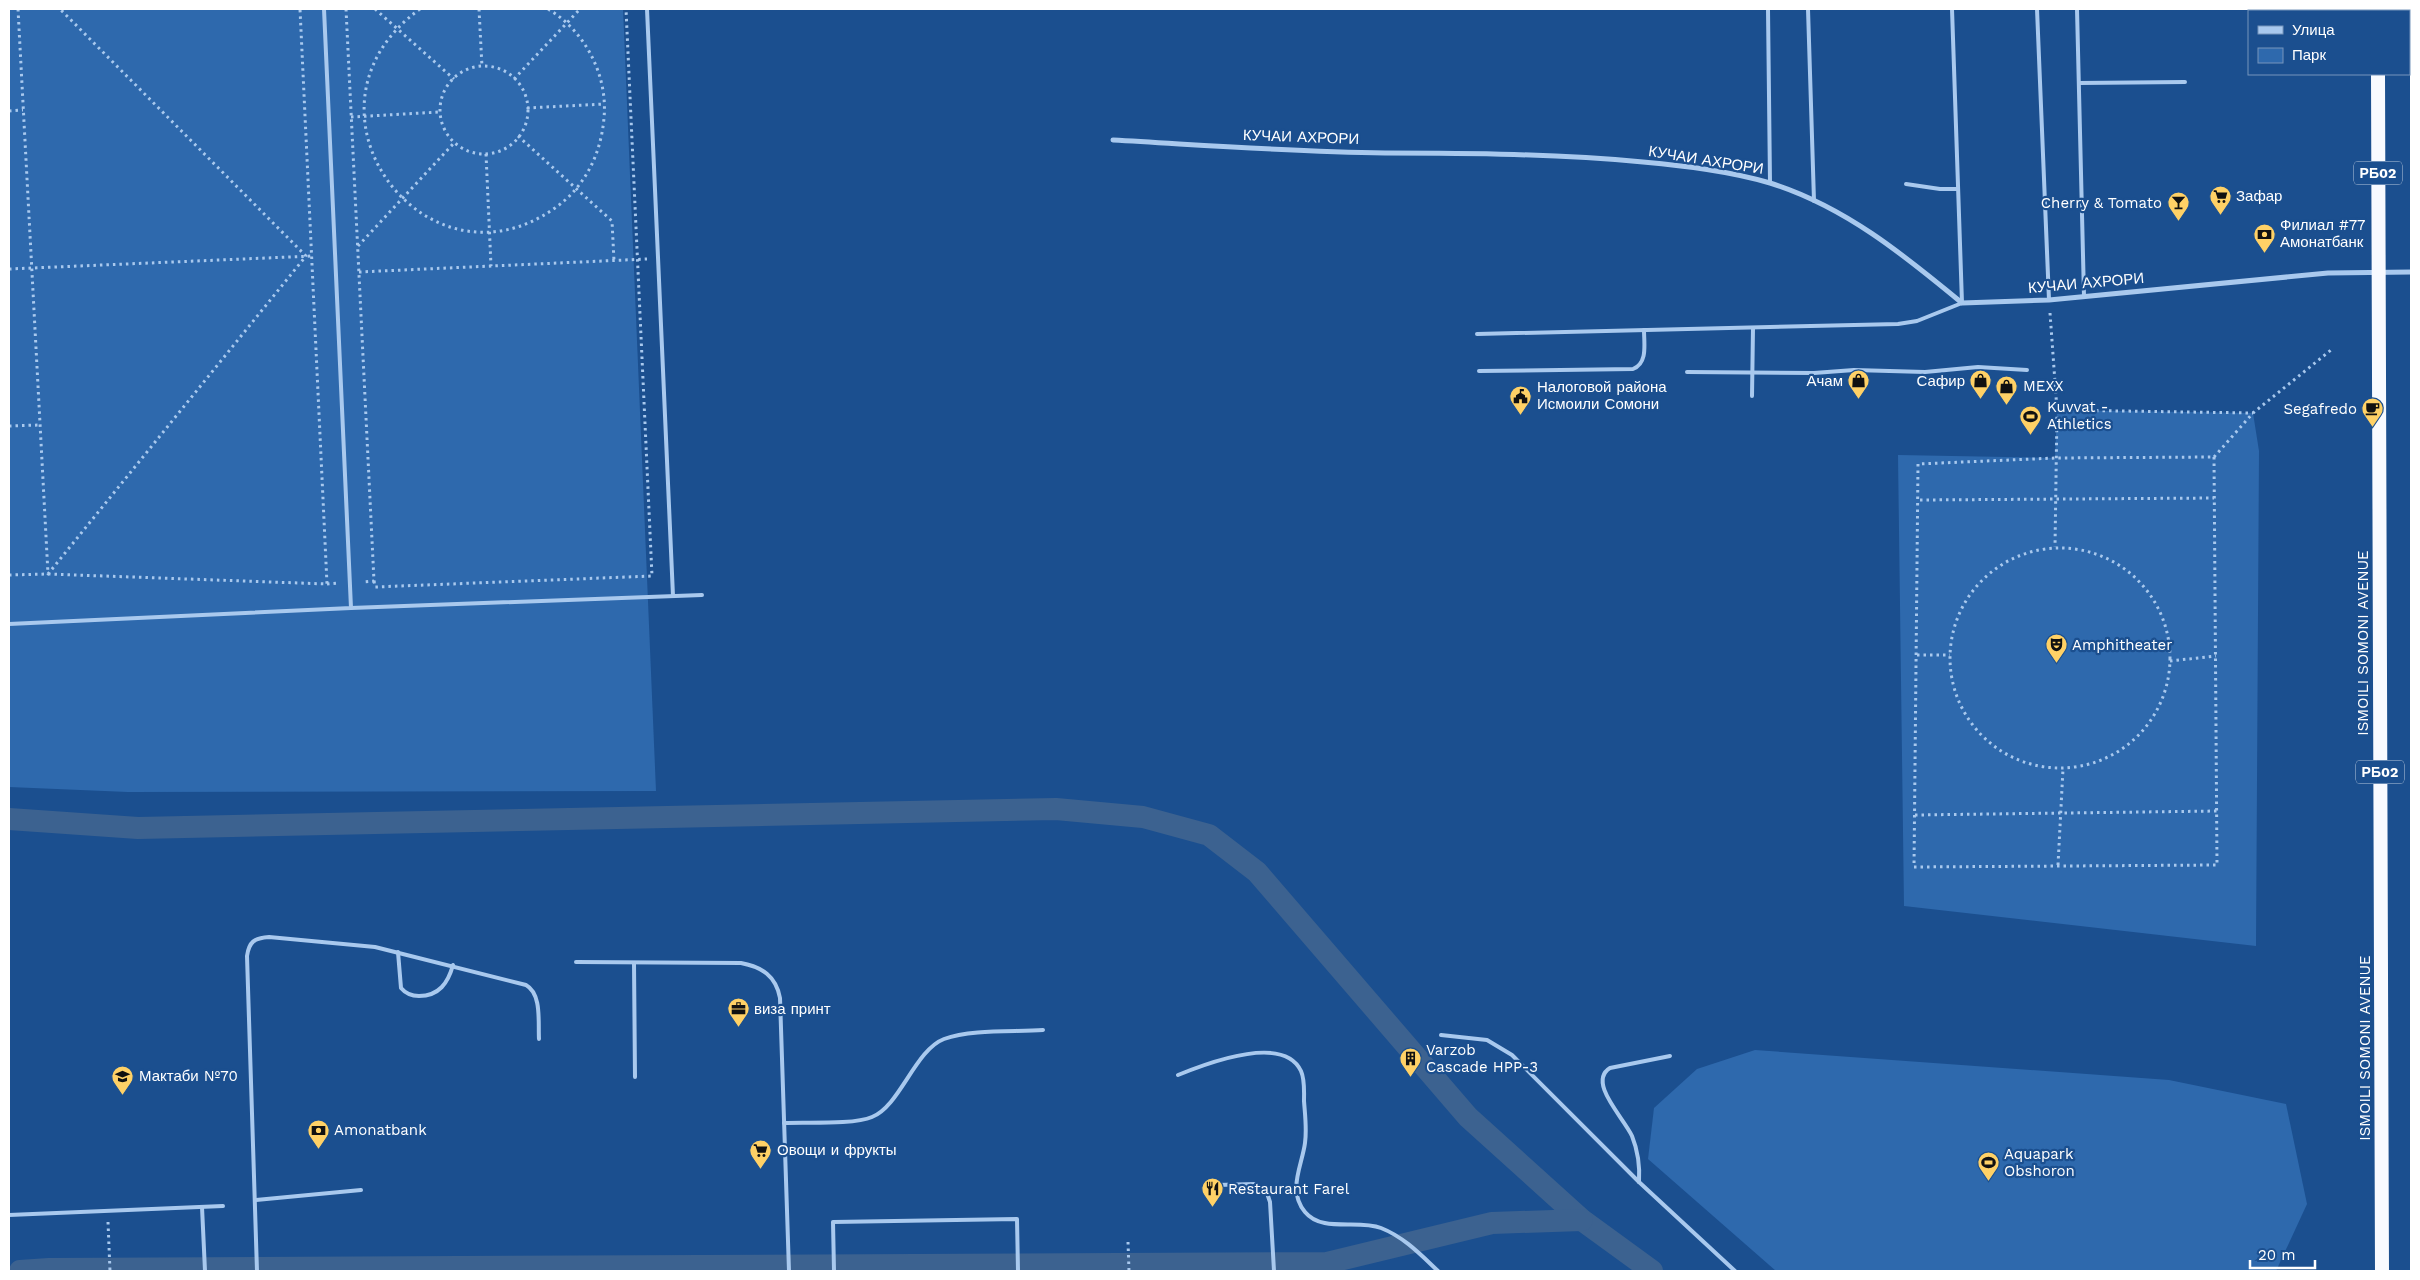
<svg xmlns="http://www.w3.org/2000/svg" width="2420" height="1280" font-family="'Work Sans',sans-serif">
<style>
.green{fill:#2e69ad}
.lines{fill:none;stroke-linecap:round;stroke-linejoin:round}
.canal{stroke:#3c6290;stroke-width:22}
.path{stroke:#a9c9ee;stroke-width:3;stroke-dasharray:2.5 4;stroke-linecap:butt}
.service{stroke:#a9c9ee;stroke-width:4}
.minor{stroke:#a9c9ee;stroke-width:5}
.trunk{stroke:#f8faff;stroke-width:14}
.labels{text-anchor:middle;dominant-baseline:central;stroke-width:4.5;stroke-linejoin:round;paint-order:stroke}
.shield{fill:#1b4f8f;stroke:#bbcadd;stroke-width:1}
.shield-label{font-size:14px;font-weight:bold;fill:#fff}
.street-label{font-size:15px;fill:#fff;stroke:#1b4f8f}
.poi-label{font-size:15px;fill:#fff;stroke:#1b4f8f;text-anchor:start}
</style>
<rect width="100%" height="100%" fill="#1b4f8f"/>
<!-- green -->
<g class="green">
<path d="M9,9h614l33,782 -528,1 -119,-5z"/>
<path d="M2057,410l196,3 6,38 -3,495 -352,-40 -6,-451 157,3z"/>
<path d="M1755,1050l414,30 117,24 21,100 -31,67h-500l-128,-112 6,-51 43,-39z"/>
</g>
<g class="lines">
<!-- canal -->
<g class="canal">
<path d="M9,819l129,9 918,-19 87,8 66,18 48,37 211,245 114,103 70,51"/>
<path d="M20,1271l29,-2 1278,-6 165,-40 90,-3"/>
</g>
<!-- path -->
<g class="path">
<path d="M18,9l30,565 258,-318 -246,-247"/>
<path d="M346,9l28,572 -12,1"/>
<path d="M375,9l79,70"/>
<path d="M420,9c-137,99 5,291 135,199 30,-21 46,-54 49,-90 4,-43 -19,-87 -56,-109"/>
<path d="M479,9l3,58"/>
<circle cx="484" cy="110" r="44"/>
<path d="M514,79l66,-70"/>
<path d="M527,108l77,-4"/>
<path d="M9,111l14,-1"/>
<path d="M351,117l89,-5"/>
<path d="M518,136l94,85 2,40"/>
<path d="M486,154l5,112"/>
<path d="M358,246l96,-103"/>
<path d="M9,269l304,-13"/>
<path d="M359,272l288,-13"/>
<path d="M2050,313l7,97 -2,137"/>
<path d="M2057,410l196,3"/>
<path d="M9,426l30,-1"/>
<path d="M2214,457l3,408 -303,2 4,-403 137,-6z"/>
<path d="M2214,457l39,-44 78,-63"/>
<path d="M1920,500l294,-2"/>
<circle cx="2060" cy="658" r="110"/>
<path d="M9,575l39,-1 279,10 -27,-575"/>
<path d="M374,581l1,6 277,-11 -26,-567"/>
<path d="M327,584l11,-1"/>
<path d="M1917,655h33"/>
<path d="M2170,661l46,-5"/>
<path d="M1915,815l302,-4"/>
<path d="M2058,865l5,-96"/>
<path d="M108,1222l2,49"/>
<path d="M1128,1242l1,29"/>
</g>
<!-- service -->
<g class="service">
<path d="M647,9l26,587"/>
<path d="M1768,9l2,174"/>
<path d="M1808,9l6,192"/>
<path d="M2037,9l12,291"/>
<path d="M2077,9l7,287"/>
<path d="M2079,83l106,-1"/>
<path d="M1906,184l34,5h18"/>
<path d="M1477,334l421,-10 19,-3 45,-18 -10,-294"/>
<path d="M1479,371l154,-2c15,-6 11,-25 11,-39"/>
<path d="M1687,372l127,1 40,-3 71,2 53,-5 49,3"/>
<path d="M1752,396l1,-68"/>
<path d="M351,608l351,-13"/>
<path d="M9,624l342,-16 -27,-599"/>
<path d="M398,952l3,36c5,6 11,8 18,8 20,0 29,-13 34,-31"/>
<path d="M576,962l165,1c21,4 35,13 39,35l9,273"/>
<path d="M634,963l1,114"/>
<path d="M1441,1035l46,5 25,15 127,127 96,89"/>
<path d="M1178,1075c27,-11 105,-42 123,-4 4,9 3,21 3,30 1,14 3,28 1,42 -3,23 -18,47 0,69 17,21 53,7 76,16 23,9 40,27 57,43"/>
<path d="M784,1123c22,-1 70,2 88,-6 28,-11 43,-67 72,-78 27,-10 70,-7 99,-9"/>
<path d="M1639,1182c1,-16 -1,-31 -7,-46 -8,-18 -45,-54 -22,-68l60,-12"/>
<path d="M1217,1185l38,-1 11,6 4,12 4,69"/>
<path d="M256,1200l105,-10"/>
<path d="M202,1207l3,64"/>
<path d="M9,1215l214,-9"/>
<path d="M257,1271l-10,-315c2,-14 7,-18 22,-19l106,10 151,38c16,9 12,37 13,54"/>
<path d="M834,1271l-1,-49 184,-3 1,52"/>
</g>
<!-- minor -->
<path class="minor" d="M1113,140c90,5 181,12 272,13 86,0 172,1 258,9 42,4 86,9 127,21 74,23 134,72 192,120l87,-3 279,-27 83,-1"/>
<!-- trunk -->
<g class="trunk">
<path d="M2378,9v2"/>
<path d="M2378,74l4,1197"/>
</g>
</g>
<!-- icons -->
<defs>
<symbol id="supermarket-pin" viewBox="-11 -11 22 30"><path d="M0 17L-7.5 6A9.5 9.5 0 1 1 7.5 6Z" fill="#ffd166" stroke="#1b4f8f"/><path d="M-6-5.5h2.5l.6 2H6L4.5 2H-2.5L-4.4-4H-6ZM-1.5 3.2a1.3 1.3 0 1 0 .1 0ZM3 3.2a1.3 1.3 0 1 0 .1 0Z" fill="#111"/></symbol>
<symbol id="bar-pin" viewBox="-11 -11 22 30"><path d="M0 17L-7.5 6A9.5 9.5 0 1 1 7.5 6Z" fill="#ffd166" stroke="#1b4f8f"/><path d="M-6-5H6L.8 .8V4.5H3.5V6h-7V4.5H-.8V.8Z" fill="#111"/></symbol>
<symbol id="bank-pin" viewBox="-11 -11 22 30"><path d="M0 17L-7.5 6A9.5 9.5 0 1 1 7.5 6Z" fill="#ffd166" stroke="#1b4f8f"/><path d="M-6-4H6V4H-6ZM0-2.3a2.3 2.3 0 1 0 0 4.6a2.3 2.3 0 1 0 0-4.6Z" fill="#111"/></symbol>
<symbol id="shop-pin" viewBox="-11 -11 22 30"><path d="M0 17L-7.5 6A9.5 9.5 0 1 1 7.5 6Z" fill="#ffd166" stroke="#1b4f8f"/><path d="M-5-2.5h2.3a2.7 3.5 0 0 1 5.4 0H5L5.5 6h-11ZM-1.5-2.5h3a1.5 2.3 0 0 0-3 0Z" fill="#111"/></symbol>
<symbol id="civic-pin" viewBox="-11 -11 22 30"><path d="M0 17L-7.5 6A9.5 9.5 0 1 1 7.5 6Z" fill="#ffd166" stroke="#1b4f8f"/><path d="M-.6-6.5H3V-4.5H.6V-3L4-1V1h2V6H-6V1h2V-1L-.6-3ZM-1.2 2.5V6h2.4V2.5Z" fill="#111"/></symbol>
<symbol id="cafe-pin" viewBox="-11 -11 22 30"><path d="M0 17L-7.5 6A9.5 9.5 0 1 1 7.5 6Z" fill="#ffd166" stroke="#1b4f8f"/><path d="M-5.5-4.5H6V0H3Q3 3.5 0 3.5H-2.5Q-5.5 3.5-5.5 0ZM3-3.2v2h1.7v-2ZM-6 4.5H4V6H-6Z" fill="#111"/></symbol>
<symbol id="stadium-pin" viewBox="-11 -11 22 30"><path d="M0 17L-7.5 6A9.5 9.5 0 1 1 7.5 6Z" fill="#ffd166" stroke="#1b4f8f"/><path d="M0-5a6.5 5 0 1 0 0 10a6.5 5 0 1 0 0-10ZM-3.5-1.8h7v3.6h-7Z" fill="#111"/></symbol>
<symbol id="theatre-pin" viewBox="-11 -11 22 30"><path d="M0 17L-7.5 6A9.5 9.5 0 1 1 7.5 6Z" fill="#ffd166" stroke="#1b4f8f"/><path d="M-5-5.5Q0-4 5-5.5V0Q5 5 0 6Q-5 5-5 0ZM-3.3-2.5H-1v1.5H-3.3ZM1-2.5H3.3v1.5H1ZM-2.8 1Q0 5.5 2.8 1Z" fill="#111"/></symbol>
<symbol id="office-pin" viewBox="-11 -11 22 30"><path d="M0 17L-7.5 6A9.5 9.5 0 1 1 7.5 6Z" fill="#ffd166" stroke="#1b4f8f"/><path d="M-6-3h4V-5.5h4V-3h4V5H-6ZM-1-4.5V-3h2v-1.5ZM-6 0V1H6V0Z" fill="#111"/></symbol>
<symbol id="building-pin" viewBox="-11 -11 22 30"><path d="M0 17L-7.5 6A9.5 9.5 0 1 1 7.5 6Z" fill="#ffd166" stroke="#1b4f8f"/><path d="M-4-6H4V6H1V3H-1V6H-4ZM-2.5-4.3h1.7v1.8h-1.7ZM.8-4.3h1.7v1.8H.8ZM-2.5-1h1.7V.8h-1.7ZM.8-1h1.7V.8H.8Z" fill="#111"/></symbol>
<symbol id="school-pin" viewBox="-11 -11 22 30"><path d="M0 17L-7.5 6A9.5 9.5 0 1 1 7.5 6Z" fill="#ffd166" stroke="#1b4f8f"/><path d="M0-5L7-2L0 1L-7-2ZM-4 1L0 2.5L4 1V4Q0 6-4 4Z" fill="#111"/></symbol>
<symbol id="restaurant-pin" viewBox="-11 -11 22 30"><path d="M0 17L-7.5 6A9.5 9.5 0 1 1 7.5 6Z" fill="#ffd166" stroke="#1b4f8f"/><path d="M-5-6h1v4h1v-4h1v4h1v-4h1v5L-1.5 .5V6h-2V.5L-5-1ZM5-6V6H3V1.5H1.5Q1.5-4 5-6Z" fill="#111"/></symbol>
</defs>
<g fill-rule="evenodd">
<use href="#supermarket-pin" x="2208" y="184" width="25" height="34"/>
<use href="#bar-pin" x="2166" y="190" width="25" height="34"/>
<use href="#bank-pin" x="2252" y="222" width="25" height="34"/>
<use href="#shop-pin" x="1846" y="368" width="25" height="34"/>
<use href="#shop-pin" x="1968" y="368" width="25" height="34"/>
<use href="#shop-pin" x="1994" y="374" width="25" height="34"/>
<use href="#civic-pin" x="1508" y="384" width="25" height="34"/>
<use href="#cafe-pin" x="2360" y="396" width="25" height="34"/>
<use href="#stadium-pin" x="2018" y="404" width="25" height="34"/>
<use href="#theatre-pin" x="2044" y="632" width="25" height="34"/>
<use href="#office-pin" x="726" y="996" width="25" height="34"/>
<use href="#building-pin" x="1398" y="1046" width="25" height="34"/>
<use href="#school-pin" x="110" y="1064" width="25" height="34"/>
<use href="#bank-pin" x="306" y="1118" width="25" height="34"/>
<use href="#supermarket-pin" x="748" y="1138" width="25" height="34"/>
<use href="#stadium-pin" x="1976" y="1150" width="25" height="34"/>
<use href="#restaurant-pin" x="1200" y="1176" width="25" height="34"/>
</g>
<g class="labels">
<!-- shield labels -->
<g class="shield">
<rect x="2354" y="161.5" width="48" height="23" rx="4"/>
<rect x="2356" y="760.5" width="48" height="23" rx="4"/>
</g>
<g class="shield-label">
<text x="2378" y="173">РБ02</text>
<text x="2380" y="772">РБ02</text>
</g>
<!-- street labels -->
<g class="street-label">
<text transform="translate(1301 137) rotate(2)">КУЧАИ АХРОРИ</text>
<text transform="translate(1706 160) rotate(9)">КУЧАИ АХРОРИ</text>
<text transform="translate(2086 283) rotate(-5)">КУЧАИ АХРОРИ</text>
<text transform="translate(2363 643) rotate(-90)">ISMOILI SOMONI AVENUE</text>
<text transform="translate(2365 1048) rotate(-90)">ISMOILI SOMONI AVENUE</text>
</g>
<!-- poi labels -->
<g class="poi-label">
<text x="2236" y="196">Зафар</text>
<text x="2162" y="203" text-anchor="end">Cherry &amp; Tomato</text>
<text x="2280" y="225">Филиал #77<tspan x="2280" dy="17">Амонатбанк</tspan></text>
<text x="1843" y="381" text-anchor="end">Ачам</text>
<text x="1965" y="381" text-anchor="end">Сафир</text>
<text x="2023" y="386">MEXX</text>
<text x="1537" y="387">Налоговой района<tspan x="1537" dy="17">Исмоили Сомони</tspan></text>
<text x="2047" y="407">Kuvvat -<tspan x="2047" dy="17">Athletics</tspan></text>
<text x="2357" y="409" text-anchor="end">Segafredo</text>
<text x="2072" y="645">Amphitheater</text>
<text x="754" y="1009">виза принт</text>
<text x="1426" y="1050">Varzob<tspan x="1426" dy="17">Cascade HPP-3</tspan></text>
<text x="139" y="1076">Мактаби №70</text>
<text x="334" y="1130">Amonatbank</text>
<text x="777" y="1150">Овощи и фрукты</text>
<text x="2004" y="1154">Aquapark<tspan x="2004" dy="17">Obshoron</tspan></text>
<text x="1228" y="1189">Restaurant Farel</text>
</g>
</g>
<!-- border -->
<rect width="2420" height="1280" fill="none" stroke="#ffffff" stroke-width="20"/>
<!-- legend -->
<rect x="2248" y="10" width="162" height="65" fill="#1b4f8f" stroke="#7695bc"/>
<rect x="2258" y="26" width="25" height="8" fill="#a9c9ee" stroke="#7695bc"/>
<text x="2292" y="35" font-size="15" fill="#ffffff">Улица</text>
<rect x="2258" y="48" width="25" height="15" fill="#2e69ad" stroke="#7695bc"/>
<text x="2292" y="60" font-size="15" fill="#ffffff">Парк</text>
<!-- scale -->
<path d="M2250 1260v8h65v-8" fill="none" stroke="#ffffff" stroke-width="2.5"/>
<text x="2258" y="1260" font-size="15" fill="#ffffff" stroke="#1b4f8f" stroke-width="4" paint-order="stroke">20 m</text>
</svg>
